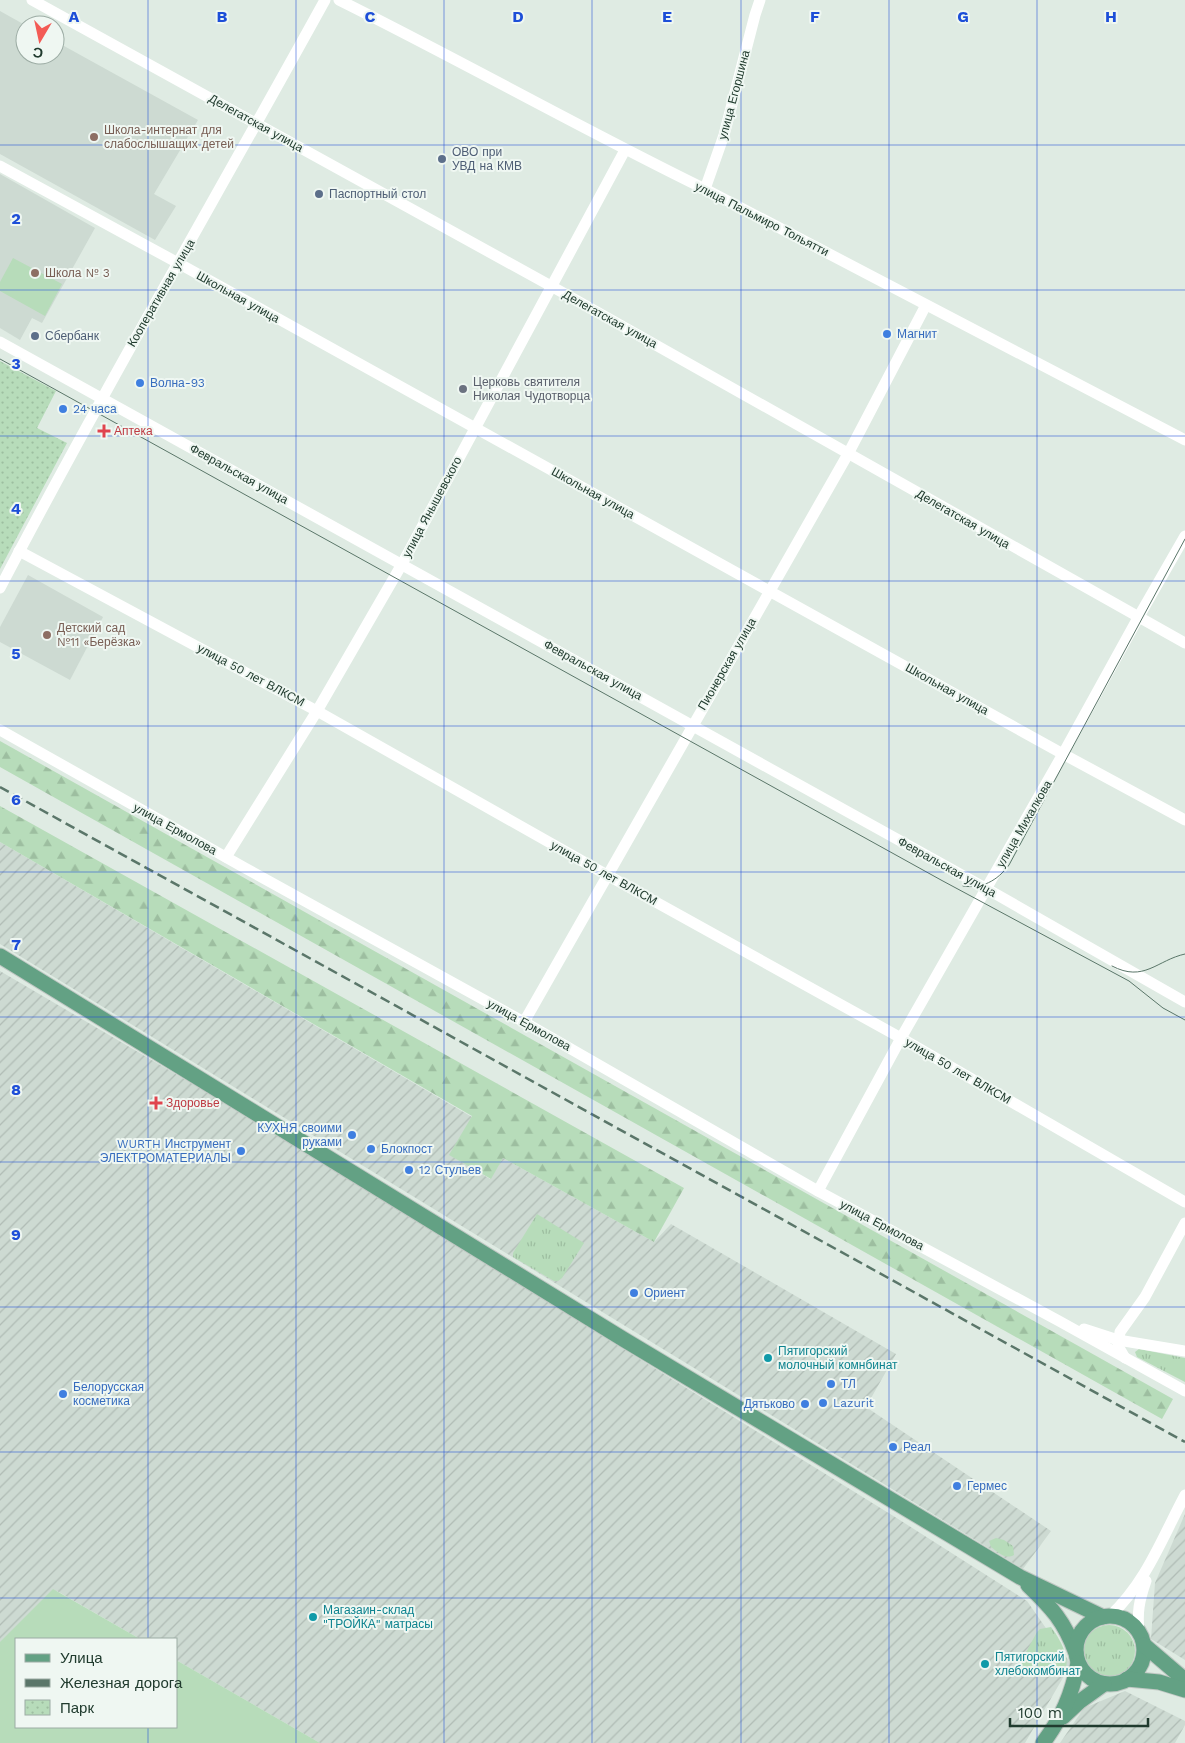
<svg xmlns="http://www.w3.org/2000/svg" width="1185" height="1743" font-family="'Work Sans',sans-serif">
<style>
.built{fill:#cddad2}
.industrial{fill:url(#industrial-furrows)}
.grass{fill:url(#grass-tufts)}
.forest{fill:url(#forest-firs)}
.park{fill:url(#park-dots)}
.garden{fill:#b7dcba}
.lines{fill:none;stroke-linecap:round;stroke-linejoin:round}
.major-casing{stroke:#c1c8c4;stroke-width:17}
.minor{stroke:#fff;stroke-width:11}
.major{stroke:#63a184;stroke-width:15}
.tram{stroke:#5a7669;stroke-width:1}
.rail{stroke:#5a7669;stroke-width:2.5;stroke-dasharray:10 5;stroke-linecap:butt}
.grid{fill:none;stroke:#1d4ed8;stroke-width:1;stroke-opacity:0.55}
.education-dot{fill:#8d6e63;stroke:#eff7f2;stroke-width:2}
.service-dot{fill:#5c6f8a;stroke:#eff7f2;stroke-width:2}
.shop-dot{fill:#3f7fe0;stroke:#eff7f2;stroke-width:2}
.worship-dot{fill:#6b7280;stroke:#eff7f2;stroke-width:2}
.health-dot{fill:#e0444e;stroke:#eff7f2;stroke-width:2}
.culture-dot{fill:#0f9aa8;stroke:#eff7f2;stroke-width:2}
.labels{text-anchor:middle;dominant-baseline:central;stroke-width:4;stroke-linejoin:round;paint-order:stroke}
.street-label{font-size:12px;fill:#203b2e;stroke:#eff7f2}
.education-label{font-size:12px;fill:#785e54;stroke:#eff7f2;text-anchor:start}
.service-label{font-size:12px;fill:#4e5e75;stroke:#eff7f2;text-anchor:start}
.shop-label{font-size:12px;fill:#366cbe;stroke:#eff7f2;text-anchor:start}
.worship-label{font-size:12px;fill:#5b616d;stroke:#eff7f2;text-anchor:start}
.health-label{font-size:12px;fill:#be3a42;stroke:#eff7f2;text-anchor:start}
.culture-label{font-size:12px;fill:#0d838f;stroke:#eff7f2;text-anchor:start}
.grid-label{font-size:16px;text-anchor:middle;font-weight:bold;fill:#1d4ed8;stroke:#eff7f2;stroke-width:4;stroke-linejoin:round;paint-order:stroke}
</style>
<defs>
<pattern id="industrial-furrows" width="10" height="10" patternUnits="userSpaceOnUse" patternTransform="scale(1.25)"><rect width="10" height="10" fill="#cddad2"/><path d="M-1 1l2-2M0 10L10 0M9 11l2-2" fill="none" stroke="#b0bcb5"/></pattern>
<pattern id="grass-tufts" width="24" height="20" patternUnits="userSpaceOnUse" patternTransform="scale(1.25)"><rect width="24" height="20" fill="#b7dcba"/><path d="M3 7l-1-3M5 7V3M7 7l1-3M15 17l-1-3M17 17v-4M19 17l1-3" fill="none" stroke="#9dbea0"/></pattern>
<pattern id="forest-firs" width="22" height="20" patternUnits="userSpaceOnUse" patternTransform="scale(1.25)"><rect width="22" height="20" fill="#b7dcba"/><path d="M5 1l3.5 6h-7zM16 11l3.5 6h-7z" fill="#9dbea0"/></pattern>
<pattern id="park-dots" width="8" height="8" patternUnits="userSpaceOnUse" patternTransform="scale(1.25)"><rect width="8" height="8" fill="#b7dcba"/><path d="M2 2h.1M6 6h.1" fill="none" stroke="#9dbea0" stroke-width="1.8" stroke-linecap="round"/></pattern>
</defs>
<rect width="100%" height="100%" fill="#dfebe3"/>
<!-- built -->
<g class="built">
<path d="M0,11l25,14v30h30v-14l143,79 -44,74 22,12 -21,34 -155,-86z"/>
<path d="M0,174l95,54 -53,95 -10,-5 -12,22 -20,-12z"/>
<path d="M28,575l75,42 -33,63 -70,-38v-15z"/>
</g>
<!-- industrial -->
<g class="industrial">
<path d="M0,842l472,275 -22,38 40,24 13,-21 151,84 17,-18 225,130 -30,53 185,124 -28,38 -1023,-625z"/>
<path d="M0,971l242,142 653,404 132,84 44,63 -46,79h-705l-144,-83v-21h-36l-83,-48 -57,54z"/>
<path d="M1185,1514v146l-34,-21 4,-56z"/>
<path d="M1125,1691l60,30v4l-10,18h-115l24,-35z"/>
</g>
<!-- grass -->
<g class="grass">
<path d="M537,1214l47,29 -22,35 -4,3h-4l-41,-24v-4z"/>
<path d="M1139,1349l46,9v24l-48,-25 -2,-5z"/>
<path d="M996,1538l8,2 9,6 1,9c-9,5 -16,-3 -23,-8l-2,-6z"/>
<circle cx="1109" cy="1651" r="26"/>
<path d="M1051,1627c7,9 24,36 11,46 -7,6 -33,2 -42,0l-3,-4 20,-37 3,-3z"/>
</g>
<!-- forest -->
<g class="forest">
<path d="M0,741l1173,658 -11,20 -1162,-652z"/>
<path d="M0,806l684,382 -30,54 -151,-84 -12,21 -42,-24 23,-39 -472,-274z"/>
</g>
<!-- park -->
<path class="park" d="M0,361l56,30 -19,37 30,15 -67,126z"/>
<!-- garden -->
<g class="garden">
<path d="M13,258l49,26 -17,32 -45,-25v-9z"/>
<path d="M53,1589l87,50h-124v88h160v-67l144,83h-320v-101z"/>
</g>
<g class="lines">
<defs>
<g id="major">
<path d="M0,956l623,383 397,238 83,40"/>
<path d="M1028,1585c24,23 36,36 48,68"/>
<circle cx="1110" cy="1650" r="34"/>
<path d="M1144,1645l41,35"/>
<path d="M1127,1679l32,3 26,8"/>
<path d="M1063,1717l16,-15 25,-18"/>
<path d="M1043,1743c19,-26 29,-48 35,-80"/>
</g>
</defs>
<!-- major casing -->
<use href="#major" class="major-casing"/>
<!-- minor -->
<g class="minor">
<path d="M32,0l519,286 634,357"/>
<path d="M339,0c123,61 243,129 366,189l480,251"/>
<path d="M0,166l178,97 885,491 122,66"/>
<path d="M705,189l19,-54 31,-120 5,-15"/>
<path d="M0,342l987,547 198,113"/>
<path d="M19,551l298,160 290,164 294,163 284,164"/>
<path d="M0,588c104,-199 217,-392 325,-588"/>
<path d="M0,730l245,138 279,154 294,169 241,130 126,70"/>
<path d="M226,857l91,-146 85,-147 223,-414"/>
<path d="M524,1022l324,-568 78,-149"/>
<path d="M818,1191l83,-153 162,-284 75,-136 47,-82"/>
<path d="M1084,1329l34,11 67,11"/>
<path d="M1125,1358l-7,-12 2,-14 25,-35 40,-74"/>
<path d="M1110,1616c37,-35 52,-78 75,-121"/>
<path d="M1139,1633c-2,-21 0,-32 7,-52"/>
</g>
<!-- major -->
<use href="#major" class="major"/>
<!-- tram -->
<g class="tram">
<path d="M0,359l941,521 188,101 34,27 22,12"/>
<path d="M963,886c19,3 34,-5 46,-21l176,-326"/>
<path d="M1112,966c32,17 45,-6 73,-12"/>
</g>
<!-- rail -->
<path class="rail" d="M0,787l1185,655"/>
</g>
<!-- grid -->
<path class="grid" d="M148,0v1639M296,0v1743M444,0v1743M592,0v1743M741,0v1743M889,0v1743M1037,0v1743M0,145h1185M0,290h1185M0,436h1185M0,581h1185M0,726h1185M0,872h1185M0,1017h1185M0,1162h1185M0,1307h1185M0,1452h1185M0,1598h1185M148,1727v16"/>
<!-- markers -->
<g class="education-dot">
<circle cx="94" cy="137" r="5"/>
<circle cx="35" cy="273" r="5"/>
<circle cx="47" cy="635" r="5"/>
</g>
<g class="service-dot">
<circle cx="442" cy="159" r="5"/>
<circle cx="319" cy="194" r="5"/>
<circle cx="35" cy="336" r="5"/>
</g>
<g class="shop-dot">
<circle cx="887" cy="334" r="5"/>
<circle cx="140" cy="383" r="5"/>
<circle cx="63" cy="409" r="5"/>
<circle cx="352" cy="1135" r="5"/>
<circle cx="371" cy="1149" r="5"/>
<circle cx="241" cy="1151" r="5"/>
<circle cx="409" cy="1170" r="5"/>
<circle cx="634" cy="1293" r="5"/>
<circle cx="831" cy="1384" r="5"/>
<circle cx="63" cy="1394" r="5"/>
<circle cx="823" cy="1403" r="5"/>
<circle cx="805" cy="1404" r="5"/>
<circle cx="893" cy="1447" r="5"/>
<circle cx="957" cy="1486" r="5"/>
</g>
<circle class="worship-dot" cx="463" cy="389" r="5"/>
<g class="health-dot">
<path d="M101.5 423.5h5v5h5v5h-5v5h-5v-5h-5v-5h5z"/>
<path d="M153.5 1095.5h5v5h5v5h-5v5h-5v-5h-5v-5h5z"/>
</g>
<g class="culture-dot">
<circle cx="768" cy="1358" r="5"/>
<circle cx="313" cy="1617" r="5"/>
<circle cx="985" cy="1664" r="5"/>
</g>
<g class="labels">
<!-- street labels -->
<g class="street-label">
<text transform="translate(734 95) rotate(-75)">улица Егоршина</text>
<text transform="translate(256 123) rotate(29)">Делегатская улица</text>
<text transform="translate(762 219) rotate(27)">улица Пальмиро Тольятти</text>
<text transform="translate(161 293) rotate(-60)">Кооперативная улица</text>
<text transform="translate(238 297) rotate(29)">Школьная улица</text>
<text transform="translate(610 319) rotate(29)">Делегатская улица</text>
<text transform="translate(239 474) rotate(29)">Февральская улица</text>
<text transform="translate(593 493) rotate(29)">Школьная улица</text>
<text transform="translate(432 507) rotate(-62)">улица Янышевского</text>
<text transform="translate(963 519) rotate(30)">Делегатская улица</text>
<text transform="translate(727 664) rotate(-60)">Пионерская улица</text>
<text transform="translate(593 670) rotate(29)">Февральская улица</text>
<text transform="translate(251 675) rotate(28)">улица 50 лет ВЛКСМ</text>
<text transform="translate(947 689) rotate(29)">Школьная улица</text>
<text transform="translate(1024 824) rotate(-60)">улица Михалкова</text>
<text transform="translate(175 829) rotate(29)">улица Ермолова</text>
<text transform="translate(947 867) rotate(29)">Февральская улица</text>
<text transform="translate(604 873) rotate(29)">улица 50 лет ВЛКСМ</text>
<text transform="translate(529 1025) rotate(29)">улица Ермолова</text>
<text transform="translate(958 1071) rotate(30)">улица 50 лет ВЛКСМ</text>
<text transform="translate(882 1225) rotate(28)">улица Ермолова</text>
</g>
<!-- education labels -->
<g class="education-label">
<text x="104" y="130">Школа-интернат для<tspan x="104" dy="14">слабослышащих детей</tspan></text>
<text x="45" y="273">Школа № 3</text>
<text x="57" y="628">Детский сад<tspan x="57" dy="14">№11 «Берёзка»</tspan></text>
</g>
<!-- service labels -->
<g class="service-label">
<text x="452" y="152">ОВО при<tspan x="452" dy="14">УВД на КМВ</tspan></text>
<text x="329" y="194">Паспортный стол</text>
<text x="45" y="336">Сбербанк</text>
</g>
<!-- shop labels -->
<g class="shop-label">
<text x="897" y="334">Магнит</text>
<text x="150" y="383">Волна-93</text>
<text x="73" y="409">24 часа</text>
<text x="342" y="1128" text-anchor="end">КУХНЯ своими<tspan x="342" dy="14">руками</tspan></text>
<text x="231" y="1144" text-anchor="end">WURTH Инструмент<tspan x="231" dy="14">ЭЛЕКТРОМАТЕРИАЛЫ</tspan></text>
<text x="381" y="1149">Блокпост</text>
<text x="419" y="1170">12 Стульев</text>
<text x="644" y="1293">Ориент</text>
<text x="841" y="1384">ТЛ</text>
<text x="73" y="1387">Белорусская<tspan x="73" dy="14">косметика</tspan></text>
<text x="833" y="1403">Lazurit</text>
<text x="795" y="1404" text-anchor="end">Дятьково</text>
<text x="903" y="1447">Реал</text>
<text x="967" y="1486">Гермес</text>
</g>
<!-- worship labels -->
<g class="worship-label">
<text x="473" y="382">Церковь святителя<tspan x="473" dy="14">Николая Чудотворца</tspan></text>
</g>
<!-- health labels -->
<g class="health-label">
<text x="114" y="431">Аптека</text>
<text x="166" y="1103">Здоровье</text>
</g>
<!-- culture labels -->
<g class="culture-label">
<text x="778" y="1351">Пятигорский<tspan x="778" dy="14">молочный комнбинат</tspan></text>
<text x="323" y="1610">Магазаин-склад<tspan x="323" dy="14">"ТРОЙКА" матрасы</tspan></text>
<text x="995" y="1657">Пятигорский<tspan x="995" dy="14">хлебокомбинат</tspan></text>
</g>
</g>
<g class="grid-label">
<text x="74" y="22">A</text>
<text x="222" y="22">B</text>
<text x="370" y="22">C</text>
<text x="518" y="22">D</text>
<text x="667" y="22">E</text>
<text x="815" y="22">F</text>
<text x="963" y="22">G</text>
<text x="1111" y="22">H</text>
<text x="16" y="224">2</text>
<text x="16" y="369">3</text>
<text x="16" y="514">4</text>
<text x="16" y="659">5</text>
<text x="16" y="805">6</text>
<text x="16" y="950">7</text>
<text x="16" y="1095">8</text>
<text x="16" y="1240">9</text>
</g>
<!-- legend -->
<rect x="15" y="1638" width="162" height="90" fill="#eff7f2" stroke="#9caca4"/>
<rect x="25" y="1654" width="25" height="8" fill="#63a184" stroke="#9caca4"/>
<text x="60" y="1663" font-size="15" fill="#203b2e">Улица</text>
<rect x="25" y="1679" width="25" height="8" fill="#5a7669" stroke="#9caca4"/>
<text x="60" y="1688" font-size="15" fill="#203b2e">Железная дорога</text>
<rect x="25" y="1700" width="25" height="15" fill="url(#park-dots)" stroke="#9caca4"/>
<text x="60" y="1713" font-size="15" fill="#203b2e">Парк</text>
<!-- north arrow -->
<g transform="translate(40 40) rotate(189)"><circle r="24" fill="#eff7f2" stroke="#9caca4"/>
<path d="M0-4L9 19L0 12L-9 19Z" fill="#f35b55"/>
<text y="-8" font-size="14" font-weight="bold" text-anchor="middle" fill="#203b2e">С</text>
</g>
<!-- scale -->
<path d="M1010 1718v8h138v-8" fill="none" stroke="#203b2e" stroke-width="2.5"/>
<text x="1018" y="1718" font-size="15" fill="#203b2e" stroke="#eff7f2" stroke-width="4" paint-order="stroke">100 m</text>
</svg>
